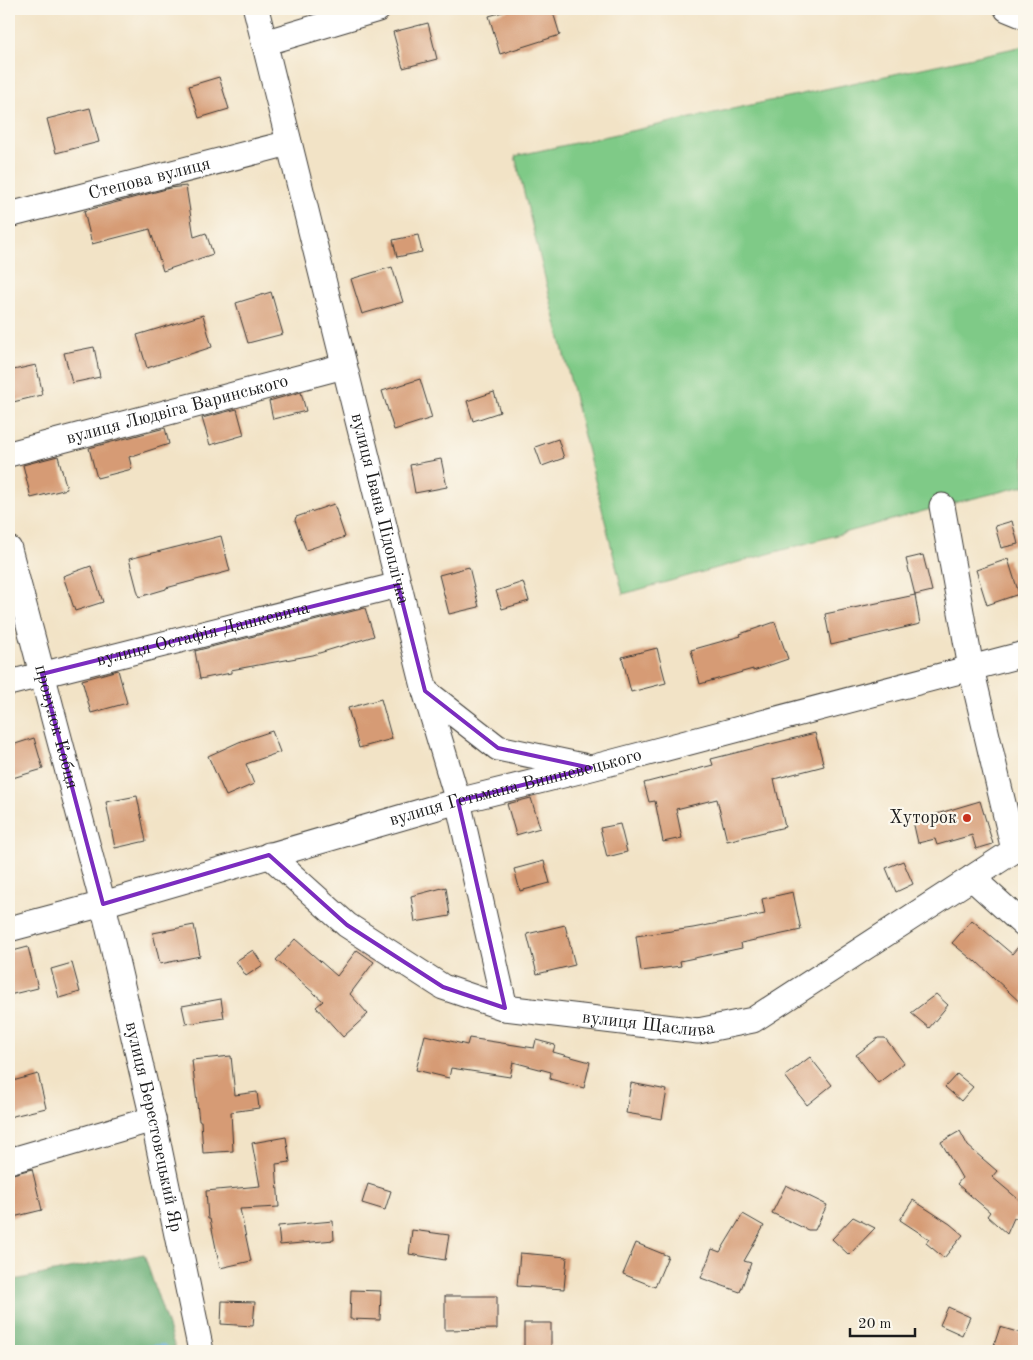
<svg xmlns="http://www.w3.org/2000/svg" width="1033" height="1360" font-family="'Old Standard TT',serif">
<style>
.green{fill:#7fca87;stroke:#4e7352}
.forest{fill:#67ae74;stroke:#426548}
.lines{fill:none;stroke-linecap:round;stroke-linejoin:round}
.stream{stroke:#5ba6d3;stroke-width:6}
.building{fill:#d69b74}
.street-casing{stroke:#3c3a36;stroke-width:27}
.street{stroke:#fff;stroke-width:25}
.marked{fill:none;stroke:#7b2cbf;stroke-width:4;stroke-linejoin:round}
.poi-dot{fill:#c8321e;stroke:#fbf7ec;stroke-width:2}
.labels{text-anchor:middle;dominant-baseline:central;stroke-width:4.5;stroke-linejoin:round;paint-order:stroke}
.street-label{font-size:18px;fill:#1c1c1c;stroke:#fbf7ec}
.poi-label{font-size:18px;fill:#1c1c1c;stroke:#fbf7ec;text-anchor:end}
</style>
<rect width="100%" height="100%" fill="#fbf7ec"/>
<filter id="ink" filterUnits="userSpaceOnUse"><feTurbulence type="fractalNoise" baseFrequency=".02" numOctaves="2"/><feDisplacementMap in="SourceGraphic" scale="10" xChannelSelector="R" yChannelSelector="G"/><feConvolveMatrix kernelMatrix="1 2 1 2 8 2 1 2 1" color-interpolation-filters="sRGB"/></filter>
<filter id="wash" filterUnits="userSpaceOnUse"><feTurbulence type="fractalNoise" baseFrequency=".0096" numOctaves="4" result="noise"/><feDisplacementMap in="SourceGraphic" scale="20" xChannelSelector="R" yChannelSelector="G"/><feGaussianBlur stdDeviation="1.12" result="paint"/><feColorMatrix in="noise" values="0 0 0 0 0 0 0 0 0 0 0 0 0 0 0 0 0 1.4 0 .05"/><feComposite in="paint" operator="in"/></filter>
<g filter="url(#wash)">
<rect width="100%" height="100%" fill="#f2e3c6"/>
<!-- green -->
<path class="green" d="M1024,46v440l-82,20 -319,88 -108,-438z"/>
<!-- forest -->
<path class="forest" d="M144,1254l32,97h-167v-70z"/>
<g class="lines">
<!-- stream -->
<path class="stream" d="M117,1351l46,-4 5,4"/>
</g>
<g id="blocks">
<!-- building -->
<g class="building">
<path d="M513,9h39l8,26 -60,19 -11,-38z"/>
<path d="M428,23l9,36 -34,9 -10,-36z"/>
<path d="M219,77l10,32 -30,9 -10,-32z"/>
<path d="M90,108l9,34 -43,11 -9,-34z"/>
<path d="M186,186l8,51 12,-4 7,21 -50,17 -13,-42 -58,15 -8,-33 86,-23z"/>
<path d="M418,235l4,17 -25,5 -4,-17z"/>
<path d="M392,267l11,35 -41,12 -11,-35z"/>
<path d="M271,292l12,42 -35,9 -12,-40z"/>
<path d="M203,315l9,32 -65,21 -10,-33z"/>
<path d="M94,347l6,30 -28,6 -8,-30z"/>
<path d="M36,365l6,25h-1l1,5 -33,8v-32z"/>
<path d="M420,379l12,39 -38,12 -12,-39z"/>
<path d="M301,392l5,19 -33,8 -4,-18z"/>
<path d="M494,392l6,20 -27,9 -6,-20z"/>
<path d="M237,409l7,26 -34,10 -8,-27z"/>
<path d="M165,428l4,16 -40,13 3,12 -35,9 -8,-30z"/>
<path d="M558,439l6,19 -22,8 -7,-19z"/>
<path d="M58,456l9,33 -36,9 -8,-33z"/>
<path d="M441,459l6,28 -32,6 -5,-28z"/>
<path d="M334,504l11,33 -39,13 -11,-30 1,-3z"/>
<path d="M1012,521l6,23 -17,4 -6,-22z"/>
<path d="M221,536l9,35 -64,17v1l-27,8 -10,-38z"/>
<path d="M923,555l9,36 -17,4 -9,-36z"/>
<path d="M1008,559l11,35 -32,11 -11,-35z"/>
<path d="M91,566l12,36 -28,9 -12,-35z"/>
<path d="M469,567l10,40 -30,7 -10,-39z"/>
<path d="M523,582l6,19 -27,8 -6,-18z"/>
<path d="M915,595l5,29 -89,21 -6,-31z"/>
<path d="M365,608l9,28 -61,19 -82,15v3l-31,6 -5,-28z"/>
<path d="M775,622l13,37 -35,12v-2l-53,15 -9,-34 50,-14 -1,-2z"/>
<path d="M657,648l9,35 -35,9 -9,-35z"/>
<path d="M118,670l9,33 -36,10 -9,-33z"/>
<path d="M381,699l11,40 -33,9 -11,-40z"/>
<path d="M272,731l8,21 -34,12 8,20 -28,12 -18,-40 31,-14z"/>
<path d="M815,733l9,33 -50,13 11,48 -58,14 -10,-42 -41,10 6,29 -19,4 -8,-41 -6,1 -5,-19 69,-18 -2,-6z"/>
<path d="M34,738l9,31 -34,10v-33z"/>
<path d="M137,796l9,45 -31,7 -9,-46z"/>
<path d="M531,798l9,30 -24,7 -9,-31z"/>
<path d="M980,801l13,43 -17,5 -4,-14 -35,10 -2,-6 -17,4 -5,-22z"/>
<path d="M620,824l7,28 -20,5 -7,-29z"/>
<path d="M544,861l6,22 -30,8 -6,-22z"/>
<path d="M903,861l10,23 -17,8 -10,-24z"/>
<path d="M446,887l4,29 -35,6 -4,-26z"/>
<path d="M793,892l8,38 -60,13 1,5 -62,13 1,5 -40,5 -5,-35 57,-8 72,-14 -3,-15z"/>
<path d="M972,920l40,34 12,-14v66l-48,-45 -1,1 -23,-19z"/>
<path d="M194,925l6,31 -40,8 -7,-31z"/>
<path d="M565,925l10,40 -38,9 -10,-40z"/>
<path d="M295,939l42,37 20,-26 17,12 -24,32 18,20 -25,23 -27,-30 7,-6 -47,-41z"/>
<path d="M28,947l10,41 -29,7v-43z"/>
<path d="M253,950l10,15 -17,11 -10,-15z"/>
<path d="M72,963l8,29 -21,6 -8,-29z"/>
<path d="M936,994l12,11 -19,23 -18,-15z"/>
<path d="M221,999l3,19 -38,6 -4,-18z"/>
<path d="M425,1035l42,10 2,-7 65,10 2,-8 19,5 -2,7 37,10 -6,26 -34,-9 1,-7 -38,-10 -3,15 -59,-9 -2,10 -33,-8z"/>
<path d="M878,1038h7l19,25 -26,20 -22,-28z"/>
<path d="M231,1056l4,39 22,-3 2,16 -28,4 2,39 -30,2 -2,-32h-2l-7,-61z"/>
<path d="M810,1057l22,28 -25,20 -22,-29z"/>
<path d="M38,1074l8,34 -37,9v-35z"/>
<path d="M957,1074l16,13 -12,14 -16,-14z"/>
<path d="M631,1083l36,7 -5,29 -36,-6z"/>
<path d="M960,1131l8,15 29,25 -5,6 32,27v7l-6,8 -4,-1 -7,16 -20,-18 3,-4 -33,-28 5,-6 -21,-36z"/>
<path d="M286,1137l4,25 -14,2 3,43 -39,2 11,52 -31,7 -10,-49h-2l-2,-28 54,-5 -8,-43z"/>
<path d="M32,1169l10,41 -33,8v-43z"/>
<path d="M368,1184l23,7 -6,19 -23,-7z"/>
<path d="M786,1185l41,20 -12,25h-7l-36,-17z"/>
<path d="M913,1200l37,24 13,11 -19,23 -18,-15 3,-4 -29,-19z"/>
<path d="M743,1214l21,12 -20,35 7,2 -11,29 -39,-14 11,-29 8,3z"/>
<path d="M853,1217l22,11 -26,27 -17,-16z"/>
<path d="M333,1221l1,19 -54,5 -2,-19z"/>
<path d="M412,1230l37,5 -4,25 -36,-6z"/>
<path d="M636,1243l32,13 -13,31 -32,-13z"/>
<path d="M520,1253l47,4 -3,32 -47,-3z"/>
<path d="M351,1290l30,1 -1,29 -30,-1z"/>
<path d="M445,1296h52v33l-52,1z"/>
<path d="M222,1301l33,1 -2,24 -32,-2z"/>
<path d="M948,1307l22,10 -8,18 -22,-10z"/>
<rect x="524" y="1323" width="27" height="28"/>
<path d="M1000,1327l24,7v17h-32z"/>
</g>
</g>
</g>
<g filter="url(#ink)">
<use href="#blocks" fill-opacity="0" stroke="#3c3a36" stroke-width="1"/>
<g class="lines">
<defs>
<g id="street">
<path id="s1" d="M256,9l169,682 33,110 47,207"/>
<path d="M1007,9l17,7"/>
<path d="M264,43l114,-34"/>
<path id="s2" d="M9,215l280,-72"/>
<path id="s3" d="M9,454l335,-88"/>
<path d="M942,506l29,162 43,182"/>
<path id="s4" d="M9,549l94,355 50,215 48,232"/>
<path id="s5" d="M9,683l389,-98"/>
<path d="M425,691l73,57 85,18"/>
<path id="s6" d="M269,855l78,70 96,62 62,21 193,23 55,-11 271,-176"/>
<path d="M972,878l52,47"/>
<path id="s7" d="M9,929l94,-25 355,-103 133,-33 433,-114"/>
<path d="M9,1161l144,-42"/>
</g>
</defs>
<!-- street casing -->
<use href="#street" class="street-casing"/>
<!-- street -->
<use href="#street" class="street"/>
</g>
</g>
<!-- marked area -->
<path class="marked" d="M398,585l27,106 73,57 93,20 -133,33 47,207 -62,-21 -96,-62 -78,-70 -166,49 -61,-230z"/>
<!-- markers -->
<circle class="poi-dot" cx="967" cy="818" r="5"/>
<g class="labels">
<!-- street labels -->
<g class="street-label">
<text stroke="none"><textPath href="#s2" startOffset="145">Степова вулиця</textPath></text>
<text stroke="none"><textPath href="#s3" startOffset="174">вулиця Людвіга Варинського</textPath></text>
<text stroke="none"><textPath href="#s1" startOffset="515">вулиця Івана Підоплічка</textPath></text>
<text stroke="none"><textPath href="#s5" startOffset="200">вулиця Остафія Дашкевича</textPath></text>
<text stroke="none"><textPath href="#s4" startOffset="184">провулок Кобця</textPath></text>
<text stroke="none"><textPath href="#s7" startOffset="526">вулиця Гетьмана Вишневецького</textPath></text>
<text stroke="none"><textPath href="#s6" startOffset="429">вулиця Щаслива</textPath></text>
<text stroke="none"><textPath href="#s4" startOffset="596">вулиця Берестовецький Яр</textPath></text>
</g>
<!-- poi labels -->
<g class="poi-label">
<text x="957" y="818">Хуторок</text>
</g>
</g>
<!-- margin -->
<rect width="1033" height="1360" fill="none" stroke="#fbf7ec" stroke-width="30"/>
<!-- scale -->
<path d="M850 1328v8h65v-8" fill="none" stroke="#1c1c1c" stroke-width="2.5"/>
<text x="858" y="1328" font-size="15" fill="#1c1c1c" stroke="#fbf7ec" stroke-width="4" paint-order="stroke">20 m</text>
</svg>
